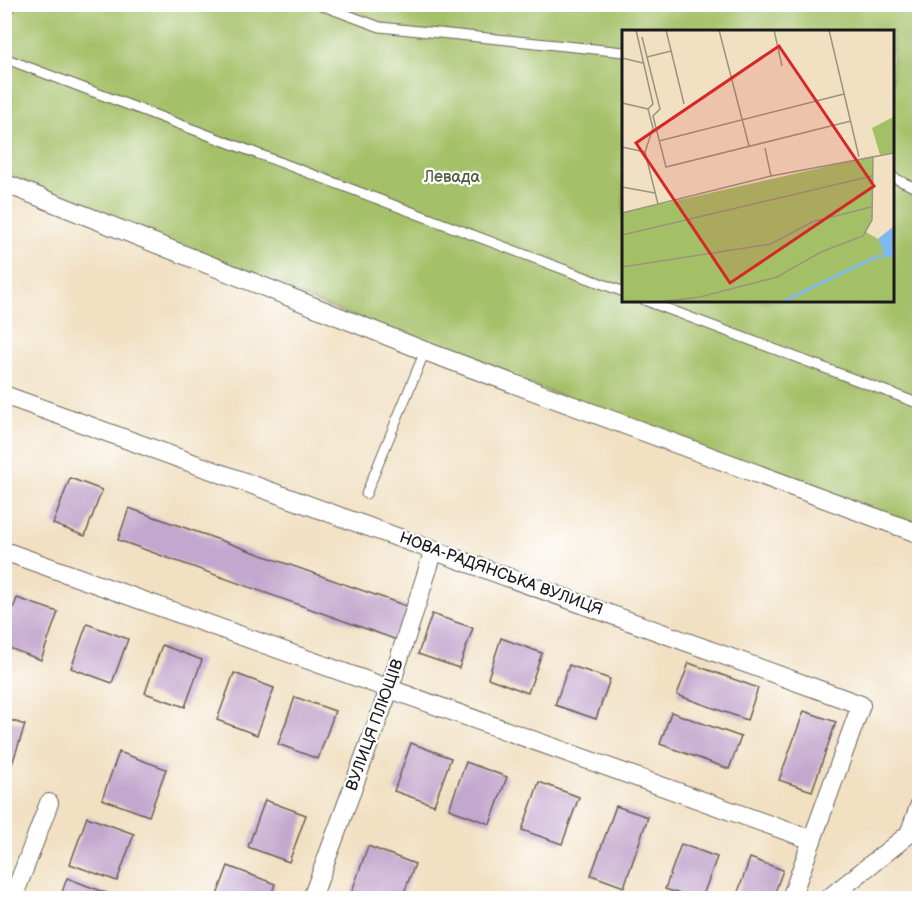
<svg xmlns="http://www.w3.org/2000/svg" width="924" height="903" font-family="'Balsamiq Sans',sans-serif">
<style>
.green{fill:#a4c067;stroke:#606e42;stroke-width:1.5;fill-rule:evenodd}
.building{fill:#c4a7ce}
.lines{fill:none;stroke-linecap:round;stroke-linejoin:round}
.service-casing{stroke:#676156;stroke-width:11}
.minor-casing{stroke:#676156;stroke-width:20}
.service{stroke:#fff;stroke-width:9}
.minor{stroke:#fff;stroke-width:18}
.labels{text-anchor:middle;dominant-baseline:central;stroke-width:4.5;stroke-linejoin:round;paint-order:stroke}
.park-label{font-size:16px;fill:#525e3a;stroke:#fff}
.street-label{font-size:16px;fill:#1c1c1c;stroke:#fff}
.inset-river{fill:none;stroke:#7ebaf0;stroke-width:3}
.inset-road{fill:none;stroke:#9c9280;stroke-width:1.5}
.view{fill:#d62828;fill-opacity:0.15;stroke:#d62828;stroke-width:3}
.inset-edge{fill:none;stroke:#1c1c1c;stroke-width:3}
</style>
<rect width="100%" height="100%" fill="#fff"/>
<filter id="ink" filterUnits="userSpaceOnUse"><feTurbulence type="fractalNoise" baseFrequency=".0167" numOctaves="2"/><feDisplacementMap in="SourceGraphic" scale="12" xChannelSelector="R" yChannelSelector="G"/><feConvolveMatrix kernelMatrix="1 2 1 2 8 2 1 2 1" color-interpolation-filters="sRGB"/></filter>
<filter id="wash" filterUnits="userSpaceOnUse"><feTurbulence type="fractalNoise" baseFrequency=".008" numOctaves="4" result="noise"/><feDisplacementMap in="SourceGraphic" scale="24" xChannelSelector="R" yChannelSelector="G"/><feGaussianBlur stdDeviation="1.35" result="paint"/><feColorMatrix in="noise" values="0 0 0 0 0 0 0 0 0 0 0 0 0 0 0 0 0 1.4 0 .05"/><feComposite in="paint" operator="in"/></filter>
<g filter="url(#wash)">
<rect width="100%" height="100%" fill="#f1e0c2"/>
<!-- green -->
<path class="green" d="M12,5h907v529l-914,-351 -1,-168zM624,32h268v268h-268z"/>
<g id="blocks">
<!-- building -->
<g class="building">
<path d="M70,478l32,12 -17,46 -32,-12z"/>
<path d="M129,508l283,100 -12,33 -282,-101z"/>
<path d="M17,598l41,14 -17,48 -37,-14v-12z"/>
<path d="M432,614l41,14 -14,40 -41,-14z"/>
<path d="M87,624l41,15 -16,44 -41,-15z"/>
<path d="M501,638l41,15 -14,40 -40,-15z"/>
<path d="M162,645l40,15 -17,47 -40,-14z"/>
<path d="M689,663l69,25 -11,32 -70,-25z"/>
<path d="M569,665l41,14 -14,40 -41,-14z"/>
<path d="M234,673l40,15 -17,47 -40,-15z"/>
<path d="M295,697l40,14 -17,48 -40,-15z"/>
<path d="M804,711l32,11 -24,69 -33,-11z"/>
<path d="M671,712l70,25 -12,32 -69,-25z"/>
<path d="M4,718l21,7 -13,39 -8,-2z"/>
<path d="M411,743l40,15 -17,47 -40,-14z"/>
<path d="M119,752l47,17 -17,47 -47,-17z"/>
<path d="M466,762l41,15 -17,47 -41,-15z"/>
<path d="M539,782l40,15 -17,47 -40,-14z"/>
<path d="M265,800l41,15 -17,47 -41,-15z"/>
<path d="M616,806l32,11 -24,70 -33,-12z"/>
<path d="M87,817l47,17 -17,47 -47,-17z"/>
<path d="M681,844l36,13 -15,41h-10l-27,-9z"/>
<path d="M368,846l47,18 -13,34h-38l-13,-4z"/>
<path d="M750,858l33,12 -10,28h-37z"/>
<path d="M228,866l47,18 -5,14h-54z"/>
<path d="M67,878l47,18 -1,2h-53z"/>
</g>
</g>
</g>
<g filter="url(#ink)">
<use href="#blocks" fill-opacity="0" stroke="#676156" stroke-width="1.5"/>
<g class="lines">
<defs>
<g id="service">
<path d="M318,4l62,23 244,25"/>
<path d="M4,15l8,-11"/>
<path d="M4,58l620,234"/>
<path d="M892,177l28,13"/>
<path d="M644,300l276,104"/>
<path d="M366,494l59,-143"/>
</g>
<g id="minor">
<path d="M4,183l421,168 495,183"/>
<path d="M4,395l857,310 -70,193"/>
<path d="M4,551l808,289"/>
<path d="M13,898l36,-95"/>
<path d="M312,898l77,-208 45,-140"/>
<path d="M829,898l80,-64 11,-30"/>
</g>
</defs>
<!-- service casing -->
<use href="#service" class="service-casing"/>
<!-- minor casing -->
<use href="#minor" class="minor-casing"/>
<!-- service -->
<use href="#service" class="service"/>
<!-- minor -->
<use href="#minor" class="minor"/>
</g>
</g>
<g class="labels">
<!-- park labels -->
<g class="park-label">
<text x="452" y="177">Левада</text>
</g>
<!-- street labels -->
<g class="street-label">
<text transform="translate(501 574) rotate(20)">НОВА-РАДЯНСЬКА ВУЛИЦЯ</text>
<text transform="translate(375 725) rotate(-70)">ВУЛИЦЯ ПЛЮЩІВ</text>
</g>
</g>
<!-- overview -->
<g transform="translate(622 30)">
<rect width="272" height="272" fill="#f1e0c2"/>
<path d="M271,87v36l-13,2 -8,-27zM251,126l-1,64 -6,12 12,7 15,-12v74h-271v-88z" fill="#a4c067"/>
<path d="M271,197v30h-7l-8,-18z" fill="#7ebaf0"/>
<path class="inset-river" d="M162,271l94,-45h9"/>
<path class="inset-road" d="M14,0l17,74 -5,5 5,19 -8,24 13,52M44,0l18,74M97,0l30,116M152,0l8,36M207,0l30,127M20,7l18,72 -7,7 13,51 185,-46M25,27l24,-6M0,28l21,5M0,73l26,6M37,111l185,-47M0,117l23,5M143,118l6,28M0,157l33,6M0,183l149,-37 123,-23M0,205l250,-59M0,237l149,-23 41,-22 59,-15M43,271l35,-4 77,-20 44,-25 42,-16 9,-16 1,-64"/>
<path class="view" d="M157,16l95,140 -144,97 -94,-140z"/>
<rect width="272" height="272" class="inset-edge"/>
</g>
<!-- margin -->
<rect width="924" height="903" fill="none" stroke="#fff" stroke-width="24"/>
</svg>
